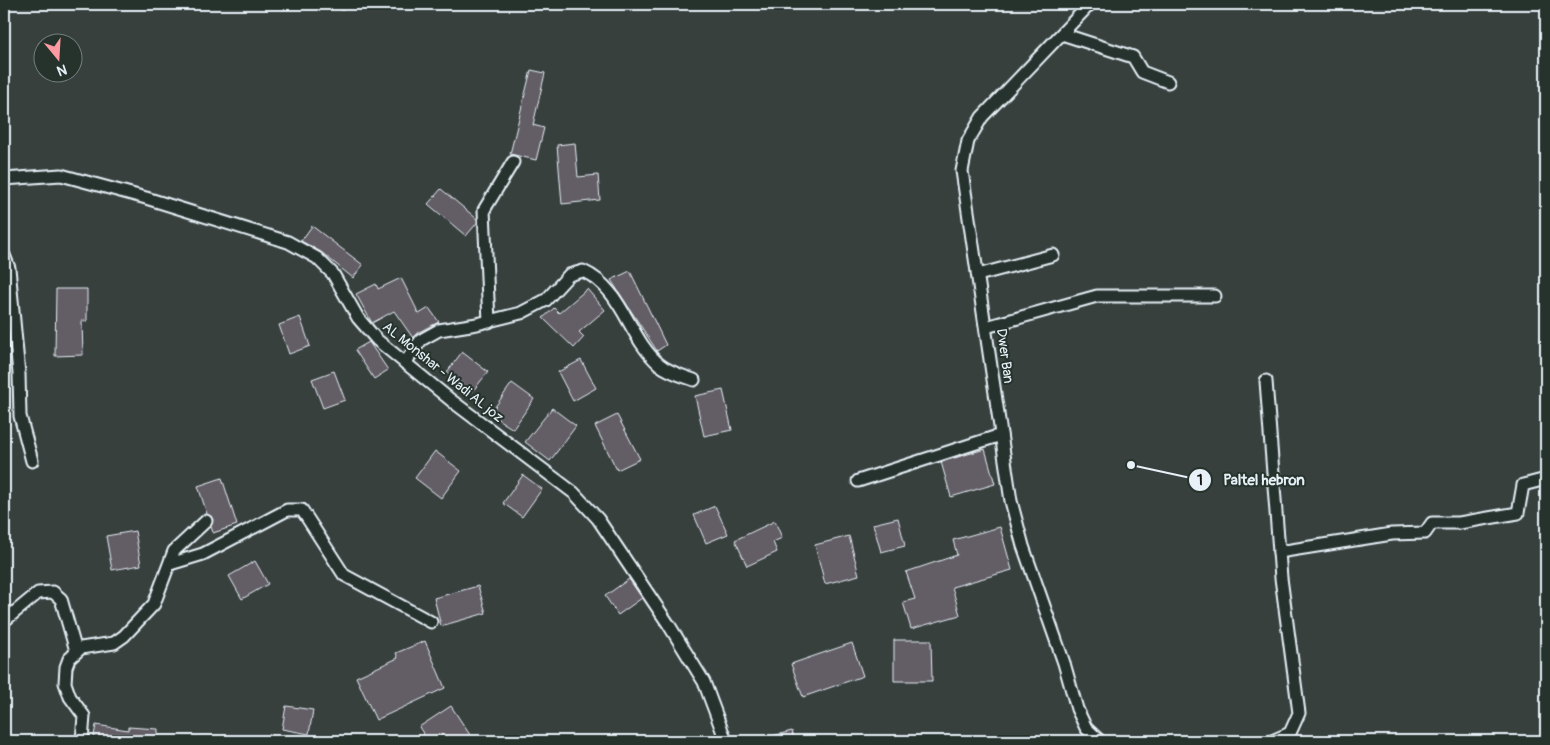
<svg xmlns="http://www.w3.org/2000/svg" width="1550" height="745" font-family="Pangolin,sans-serif">
<style>
.lines{fill:none;stroke-linecap:round;stroke-linejoin:round}
.stream{stroke:#89a1a6;stroke-width:4}
.building{fill:#635d66;stroke:#e8f1f8}
.minor-casing{stroke:#e8f1f8;stroke-width:15}
.minor{stroke:#26332d;stroke-width:11}
.labels{text-anchor:middle;dominant-baseline:central;stroke-width:4;stroke-linejoin:round;paint-order:stroke}
.street-label{font-size:14px;fill:#e8f1f8;stroke:#26332d}
.leader{fill:none;stroke:#e8f1f8;stroke-width:2}
.callout-dot{fill:#e8f1f8;stroke:#26332d;stroke-width:2}
.mark-label{font-size:15px;text-anchor:middle;font-weight:bold;fill:#111}
.callout-label{font-size:15px;text-anchor:middle;font-weight:bold;fill:#e8f1f8;stroke:#26332d;stroke-width:4;stroke-linejoin:round;paint-order:stroke}
</style>
<rect width="100%" height="100%" fill="#38403e"/>
<filter id="ink" filterUnits="userSpaceOnUse"><feTurbulence type="fractalNoise" baseFrequency=".02" numOctaves="2"/><feDisplacementMap in="SourceGraphic" scale="10" xChannelSelector="R" yChannelSelector="G"/><feConvolveMatrix kernelMatrix="1 2 1 2 8 2 1 2 1" color-interpolation-filters="sRGB"/></filter>
<g filter="url(#ink)">
<g class="lines">
<!-- stream -->
<path class="stream" d="M342,9l7,-5"/>
</g>
<!-- building -->
<g class="building">
<path d="M531,70l14,3 -12,52 11,3 -8,32 -26,-6z"/>
<path d="M575,143l3,34 20,-2 2,25 -38,4 -5,-59z"/>
<path d="M441,189l36,30v4l-11,13 -38,-32z"/>
<path d="M312,226l51,39 -10,13 -32,-26 -20,-11z"/>
<path d="M630,271l36,74 -9,6 -46,-71z"/>
<path d="M401,278l18,36 10,-6 10,14 -22,11 -4,5 -19,-27 -22,12 -16,-29 20,-10 2,5z"/>
<path d="M56,289h31v32h-5l1,34 -28,1z"/>
<path d="M587,289l18,21 -26,22 5,5 -10,11 -31,-30 11,-10 5,5z"/>
<path d="M300,317l10,29 -21,8 -10,-29z"/>
<path d="M369,342l19,28 -14,9 -19,-29z"/>
<path d="M462,352l26,20 -16,20 -25,-20z"/>
<path d="M581,360l15,28 -23,13 -15,-29z"/>
<path d="M334,371l11,29 -22,8 -11,-29z"/>
<path d="M512,383l22,16 -21,30 -23,-15z"/>
<path d="M723,390l9,40 -28,6 -9,-40z"/>
<path d="M552,408l24,18 -26,35 -25,-19z"/>
<path d="M617,415l23,44 -23,11 -22,-44z"/>
<path d="M985,449l10,35 -44,13 -10,-35z"/>
<path d="M435,451l26,20 -20,27 -26,-20z"/>
<path d="M523,475l19,14 -20,28 -19,-14z"/>
<path d="M222,478l15,47 -24,8 -2,-7 2,-7 -6,-5 -9,-28z"/>
<path d="M715,506l13,28 -22,9 -12,-28z"/>
<path d="M898,518l7,28 -24,6 -8,-28z"/>
<path d="M775,521l7,17 -9,4 4,10 -30,14 -12,-26z"/>
<path d="M1000,527l12,43 -60,17 8,28 -49,14 -8,-27 12,-3 -9,-27 51,-17 -4,-15z"/>
<path d="M135,531l6,34 -29,5 -6,-34z"/>
<path d="M849,536l10,39 -34,9 -10,-39z"/>
<path d="M255,561l13,23 -26,15 -13,-23z"/>
<path d="M629,579l13,19 -24,17 -13,-19z"/>
<path d="M478,586l8,27 -45,13 -7,-28z"/>
<path d="M894,640h37l1,41h-38z"/>
<path d="M425,641l20,47 -69,32 -20,-43 42,-19 -2,-5z"/>
<path d="M852,643l11,33 -60,21 -12,-33z"/>
<path d="M286,706l27,4 -4,24 -27,-5z"/>
<path d="M451,706l21,32 -5,3h-39l-9,-14z"/>
<path d="M96,725l32,5v-3l30,2v12h-65z"/>
<path d="M792,731l3,10h-30l-1,-3z"/>
</g>
<g class="lines">
<defs>
<g id="minor">
<path d="M1090,4l-108,113 -14,24 -6,30 49,330 12,45 41,117 13,46 9,19 14,13"/>
<path d="M1062,34l71,23 9,15 26,10"/>
<path d="M4,179l57,-4 85,23 142,44 29,16 16,16 25,44 19,22 75,61 122,92 24,26 71,106 35,57 22,59"/>
<path d="M4,255l5,13 10,106 1,42 12,45"/>
<path d="M978,275l75,-20"/>
<path d="M489,322l-5,-112 29,-48"/>
<path d="M986,327l111,-31h118"/>
<path d="M405,363l16,-23 18,-10 38,-6 44,-11 25,-13 23,-25 14,-4c40,18 45,66 76,93 9,8 24,12 35,16"/>
<path d="M1266,381l15,197 18,135 -9,20 -18,8"/>
<path d="M858,481l143,-46"/>
<path d="M1279,552l113,-18 33,-1 7,-10h27l59,-10 5,-28 23,-6"/>
<path d="M170,564l33,-10 84,-44h15l42,65 87,47"/>
<path d="M4,621l34,-28 15,-1 8,7 15,52"/>
<path d="M82,741l2,-25 -14,-19 -5,-14 1,-16 3,-8 12,-11 33,-5 10,-7 30,-32 20,-53 32,-30"/>
</g>
</defs>
<!-- minor casing -->
<use href="#minor" class="minor-casing"/>
<!-- minor -->
<use href="#minor" class="minor"/>
</g>
</g>
<g class="labels">
<!-- street labels -->
<g class="street-label">
<text transform="translate(1005 356) rotate(82)">Dwer Ban</text>
<text transform="translate(443 372) rotate(39)">AL Monshar - Wadi AL joz</text>
</g>
</g>
<!-- callouts -->
<path class="leader" d="M1131 465L1200 480"/>
<g class="callout-dot">
<circle cx="1131" cy="465" r="5"/>
<circle cx="1200" cy="480" r="12"/>
</g>
<g class="mark-label">
<text x="1200" y="485">1</text>
</g>
<g class="callout-label">
<text x="1264" y="485">Paltel hebron</text>
</g>
<!-- margin -->
<rect width="1550" height="745" fill="none" stroke="#26332d" stroke-width="20"/>
<rect x="10" y="10" width="1530" height="725" fill="none" stroke="#e8f1f8" stroke-width="2" filter="url(#ink)"/>
<!-- north arrow -->
<g transform="translate(58 58) rotate(162)"><circle r="24" fill="#26332d" stroke="#747f7e"/>
<path d="M0-4L9 19L0 12L-9 19Z" fill="#ff9aa2"/>
<text y="-8" font-size="14" font-weight="bold" text-anchor="middle" fill="#e8f1f8">N</text>
</g>
</svg>
